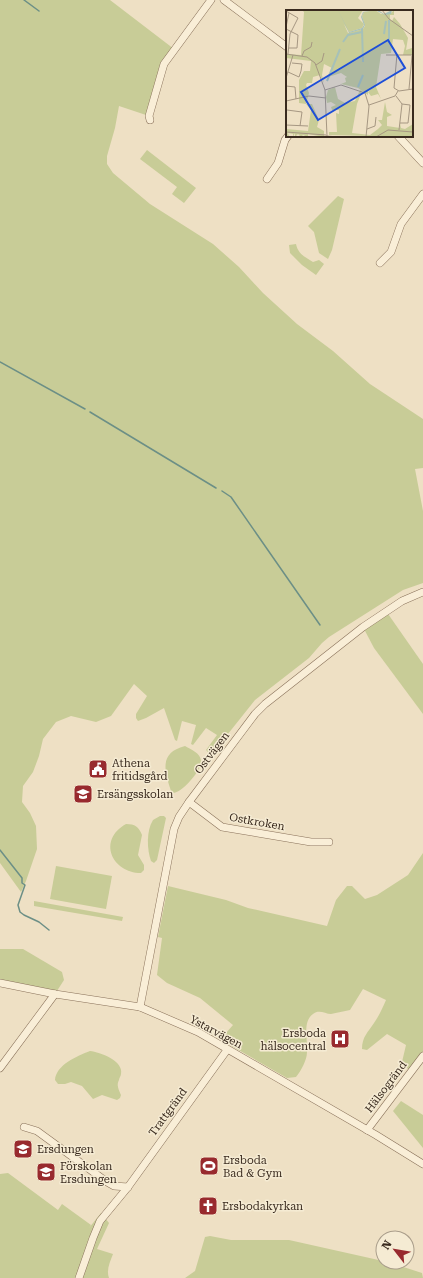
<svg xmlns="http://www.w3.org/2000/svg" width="423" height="1278" font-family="'Roboto Serif',serif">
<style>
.green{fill:#c8cc97}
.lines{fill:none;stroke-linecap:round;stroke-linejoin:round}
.stream{stroke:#6c8f86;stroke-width:1.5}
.minor-casing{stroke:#89715a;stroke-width:8}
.minor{stroke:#f9eed7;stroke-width:7}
.labels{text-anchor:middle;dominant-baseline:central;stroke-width:3;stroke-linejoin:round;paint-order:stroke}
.street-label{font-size:11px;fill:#392a1e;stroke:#f5ebd3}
.poi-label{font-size:11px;fill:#392a1e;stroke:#f5ebd3;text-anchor:start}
.inset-river{fill:none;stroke:#a6c1b8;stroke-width:2}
.inset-road{fill:none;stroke:#a69782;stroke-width:1}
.view{fill:#1d4ed8;fill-opacity:0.15;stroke:#1d4ed8;stroke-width:2}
.inset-edge{fill:none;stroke:#392a1e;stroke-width:2}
</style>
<rect width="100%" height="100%" fill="#eee0c4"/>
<!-- green -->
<g class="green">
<path d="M0,0h110l64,49 -8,11 -17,56 -30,-10 -4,22 -8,28v8l6,9 37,31 63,40 26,23 24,26 34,31 36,27 37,33 53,35v49l-8,1 8,42v72l-20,7 -74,47 -7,6 -13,15 -54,42 -43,54 -3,-1 -3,-3 11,-15 -11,-7 -13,17 -2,-1 5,-19 -14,-4 -5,20 -2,-1 -11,-32 -18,10 -8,3 -2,-3v-4l11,-18 -13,-12 -23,32 -15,6 -25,-6 -15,6 -13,17 -4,17 -6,16 -10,14 -1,16 8,11 6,13 1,23 -11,32 -5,11 -21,-29z"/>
<path d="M147,150l49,38 -12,15 -12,-9 5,-7 -37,-28z"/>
<path d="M338,196l6,3 -12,51 -4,9 -9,-6 -5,-21 -6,-6z"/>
<path d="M296,244c2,10 9,13 17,18l6,-2 5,4 -8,11 -14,-10 -12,-12 -1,-8z"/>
<path d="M386,611l37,53v50l-49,-66 -11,-21z"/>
<path d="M185,746c5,3 16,7 16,15 1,9 -19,32 -28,32l-2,-2c-6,-19 -13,-38 14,-45z"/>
<path d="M160,816h4l2,2 -9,42 -3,3 -3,-2c-4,-11 -5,-30 2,-41z"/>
<path d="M126,824c9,0 13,3 16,11l-4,20 6,10v5l-3,3c-29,0 -44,-33 -15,-49z"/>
<path d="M423,853v203l-11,15 -7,-4 -3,-5 4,-17 -19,-11 -20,16 -5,-1c0,-12 6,-17 12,-26 5,-7 9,-16 12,-23l-23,-11 -13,21c-6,1 -13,3 -19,4 -6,0 -12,-5 -18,0 -11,8 -5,26 -6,38 0,8 -6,19 -11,25l-9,1 -64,-37 3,-8 7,-8 -33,-27 -33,-15 -10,-8 5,-37 -4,-1 10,-51 58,14 22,8 79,18 9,-26 11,-14h5l13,13 12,-4 31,-20z"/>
<path d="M56,866l56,10 -6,33 -56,-10z"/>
<path d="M34,901l89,16 -1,4 -88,-15z"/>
<path d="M0,949h23l39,23 2,8 -9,14 -55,-11z"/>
<path d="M90,1051c10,1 34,10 31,23 0,2 -2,4 -2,6 -3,5 0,10 2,15l-1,3 -3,2 -15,-5 -9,4 -11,-13 -11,-4 -6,2h-7l-3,-4c1,-15 22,-24 35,-29z"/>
<path d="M401,1101l22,14v33l-30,-37z"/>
<path d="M8,1173l50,37 4,-6 29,21 -2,3 12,-15 8,10 -12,26 16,5c-3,8 -7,16 -4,24h-109v-104z"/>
<path d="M210,1236l21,4h58l94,21v1h5l34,11 1,5h-238l10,-7 10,-34z"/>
</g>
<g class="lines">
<!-- stream -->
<g class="stream">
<path d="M24,0l15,11"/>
<path d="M0,362l85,47"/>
<path d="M90,412l126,76"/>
<path d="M222,491l9,6 89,128"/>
<path d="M0,850l22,28v5l3,2 -7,20 2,7 4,3 15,7 10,8"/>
</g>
<defs>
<g id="minor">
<path d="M224,0l63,47"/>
<path d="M150,120l-1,-4 15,-52 47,-64"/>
<path d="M398,136l25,27"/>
<path d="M267,179l11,-16 7,-23 3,-4"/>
<path d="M380,263l11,-11 10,-28 22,-30"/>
<path d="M189,802l33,25 89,15h18"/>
<path d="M0,983l55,11 85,13 58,25 178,103 47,29"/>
<path d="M140,1007l34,-178 5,-12 10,-15 66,-88 10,-10 98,-77 39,-26 21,-9"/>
<path d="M0,1068l55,-74"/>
<path d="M24,1127l13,4 70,51 7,4 14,1"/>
<path d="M367,1130l56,-74"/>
<path d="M79,1278l14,-40 7,-17 28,-34 99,-137"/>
</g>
</defs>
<!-- minor casing -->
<use href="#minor" class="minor-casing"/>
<!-- minor -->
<use href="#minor" class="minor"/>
</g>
<!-- icons -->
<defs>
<symbol id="civic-square" viewBox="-11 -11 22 22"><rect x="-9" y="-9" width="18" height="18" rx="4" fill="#982a2e" stroke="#f5ebd3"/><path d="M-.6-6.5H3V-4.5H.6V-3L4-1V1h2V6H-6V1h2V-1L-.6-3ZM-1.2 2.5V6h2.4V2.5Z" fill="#fff"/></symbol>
<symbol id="school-square" viewBox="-11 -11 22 22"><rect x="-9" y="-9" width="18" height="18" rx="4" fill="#982a2e" stroke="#f5ebd3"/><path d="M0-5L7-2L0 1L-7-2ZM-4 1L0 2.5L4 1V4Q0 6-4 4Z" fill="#fff"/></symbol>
<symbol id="hospital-square" viewBox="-11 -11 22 22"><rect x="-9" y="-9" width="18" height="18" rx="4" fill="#982a2e" stroke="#f5ebd3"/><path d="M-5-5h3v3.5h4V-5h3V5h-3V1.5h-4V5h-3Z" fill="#fff"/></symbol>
<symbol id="stadium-square" viewBox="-11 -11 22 22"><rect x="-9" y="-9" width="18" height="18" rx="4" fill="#982a2e" stroke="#f5ebd3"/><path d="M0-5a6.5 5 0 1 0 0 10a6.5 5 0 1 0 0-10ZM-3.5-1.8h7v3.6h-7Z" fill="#fff"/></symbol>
<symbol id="church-square" viewBox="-11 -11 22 22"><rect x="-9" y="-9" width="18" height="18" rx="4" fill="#982a2e" stroke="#f5ebd3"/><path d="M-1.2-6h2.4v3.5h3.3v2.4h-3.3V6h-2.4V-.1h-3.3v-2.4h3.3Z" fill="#fff"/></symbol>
</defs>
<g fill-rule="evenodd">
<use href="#civic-square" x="87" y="758" width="22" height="22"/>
<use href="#school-square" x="72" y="783" width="22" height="22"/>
<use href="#hospital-square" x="329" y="1028" width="22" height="22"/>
<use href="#school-square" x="12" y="1138" width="22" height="22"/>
<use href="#stadium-square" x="198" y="1155" width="22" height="22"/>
<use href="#school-square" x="35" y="1161" width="22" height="22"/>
<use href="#church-square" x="197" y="1195" width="22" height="22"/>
</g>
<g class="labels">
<!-- street labels -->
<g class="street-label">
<text transform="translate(212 753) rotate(-53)">Ostvägen</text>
<text transform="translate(257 822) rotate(10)">Ostkroken</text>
<text transform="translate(216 1032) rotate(28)">Ystarvägen</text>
<text transform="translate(386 1087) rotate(-53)">Hälsogränd</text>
<text transform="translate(168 1112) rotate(-54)">Trattgränd</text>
</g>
<!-- poi labels -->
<g class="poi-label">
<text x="112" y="763">Athena<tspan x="112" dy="13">fritidsgård</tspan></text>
<text x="97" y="794">Ersängsskolan</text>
<text x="326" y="1033" text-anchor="end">Ersboda<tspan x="326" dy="13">hälsocentral</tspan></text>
<text x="37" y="1149">Ersdungen</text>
<text x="223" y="1160">Ersboda<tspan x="223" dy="13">Bad &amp; Gym</tspan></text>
<text x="60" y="1166">Förskolan<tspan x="60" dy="13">Ersdungen</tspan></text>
<text x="222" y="1206">Ersbodakyrkan</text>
</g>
</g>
<!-- overview -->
<g transform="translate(286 10)">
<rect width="127" height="127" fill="#eee0c4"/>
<path d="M16,0h61l-5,8 6,6 -2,4 -13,4 -5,-8 4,9 15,-4 2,-3 -3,-10 2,-4 11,-2 6,4 10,-1 3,-3v5h-4v4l2,2 2,-4 6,7 8,14 -2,12 6,-2 1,-4v11h-10l2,-9 -2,-6 -10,-1 -2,14 -10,1 -5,33 5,12 -3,-5 -7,2 -3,-4 5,-5 -5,4v4l-10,-7 -17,-4 5,-2 -1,-4 2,-1 -6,-4 -13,4 4,-9 -8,-4 -2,11 2,8 -4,-8 -7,2 -1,6h-5l-1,2 3,8 -3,11 -7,-1v-23l5,-9h6l1,-10 -25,-3v-4l15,1 3,-43zM49,77l3,12 7,4 10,-2 5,-11 2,1 -5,13 -5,29 18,2 8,-6 4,-4 -4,-5h4l3,-18 2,10 5,3 -5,2v9l13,2 1,-4v4l4,1 8,-5v13l-84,-2v-3h8l-1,-19 3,1v-4h-7l-1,-3 5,-2 -5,-3 -4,1 -1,-6 2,-7zM20,94h6l7,16 -2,7 7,4v6l-16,-3v3l-5,-2 -2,2 -3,-3 -3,3v-4l-2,4v-3l-5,-1 1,3 -3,1v-8l22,2 3,-21z" fill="#c8cc97"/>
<path d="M52,0l11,22 13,-4 2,-3 -3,-8 2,-5 9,-2h6l6,4 8,-4 -1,4 -6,1 -10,-5 -11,2 -2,4 3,9 -2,4 -14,4z" fill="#a6c1b8"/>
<path class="inset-river" d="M76,19l1,33M98,24l2,-13M57,32l5,-7 14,-3M103,33v-23M41,71l13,-32M72,77l5,-12"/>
<path class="inset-road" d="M96,0l7,9 24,17M0,1l12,7 -8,16 -2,20M0,17l3,-14M0,19l12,6 -1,13h-8M0,44l21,3 8,6 10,27 2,46M111,44l-3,34 5,3 14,-2M100,45h27M16,46l2,-5 7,-4 1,-5M30,55l6,-4 2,-8M2,62l11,5 2,-6 1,-7 -10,-1M0,68l7,-23M0,76l9,1 1,12M123,79l3,-33M39,80l16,-5 24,8 4,13 -3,31M110,86l6,8 -3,26M0,91l23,-5 17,2M0,93v19M83,95l26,-9 3,-5M1,100l15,2 -2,14M114,113h8l2,-18 -8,-1M0,115l22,1M81,119l8,-3 1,-9M0,122l40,3M40,126l13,1M90,127l12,-7 25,2"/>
<path class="view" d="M102,30l17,28 -87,52 -17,-28z"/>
<rect width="127" height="127" class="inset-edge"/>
</g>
<!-- north arrow -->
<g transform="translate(395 1250) rotate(301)"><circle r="19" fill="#f5ebd3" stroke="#aa9e8b"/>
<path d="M0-3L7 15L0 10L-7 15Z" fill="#982a2e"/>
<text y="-6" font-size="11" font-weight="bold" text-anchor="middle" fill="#392a1e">N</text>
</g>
</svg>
